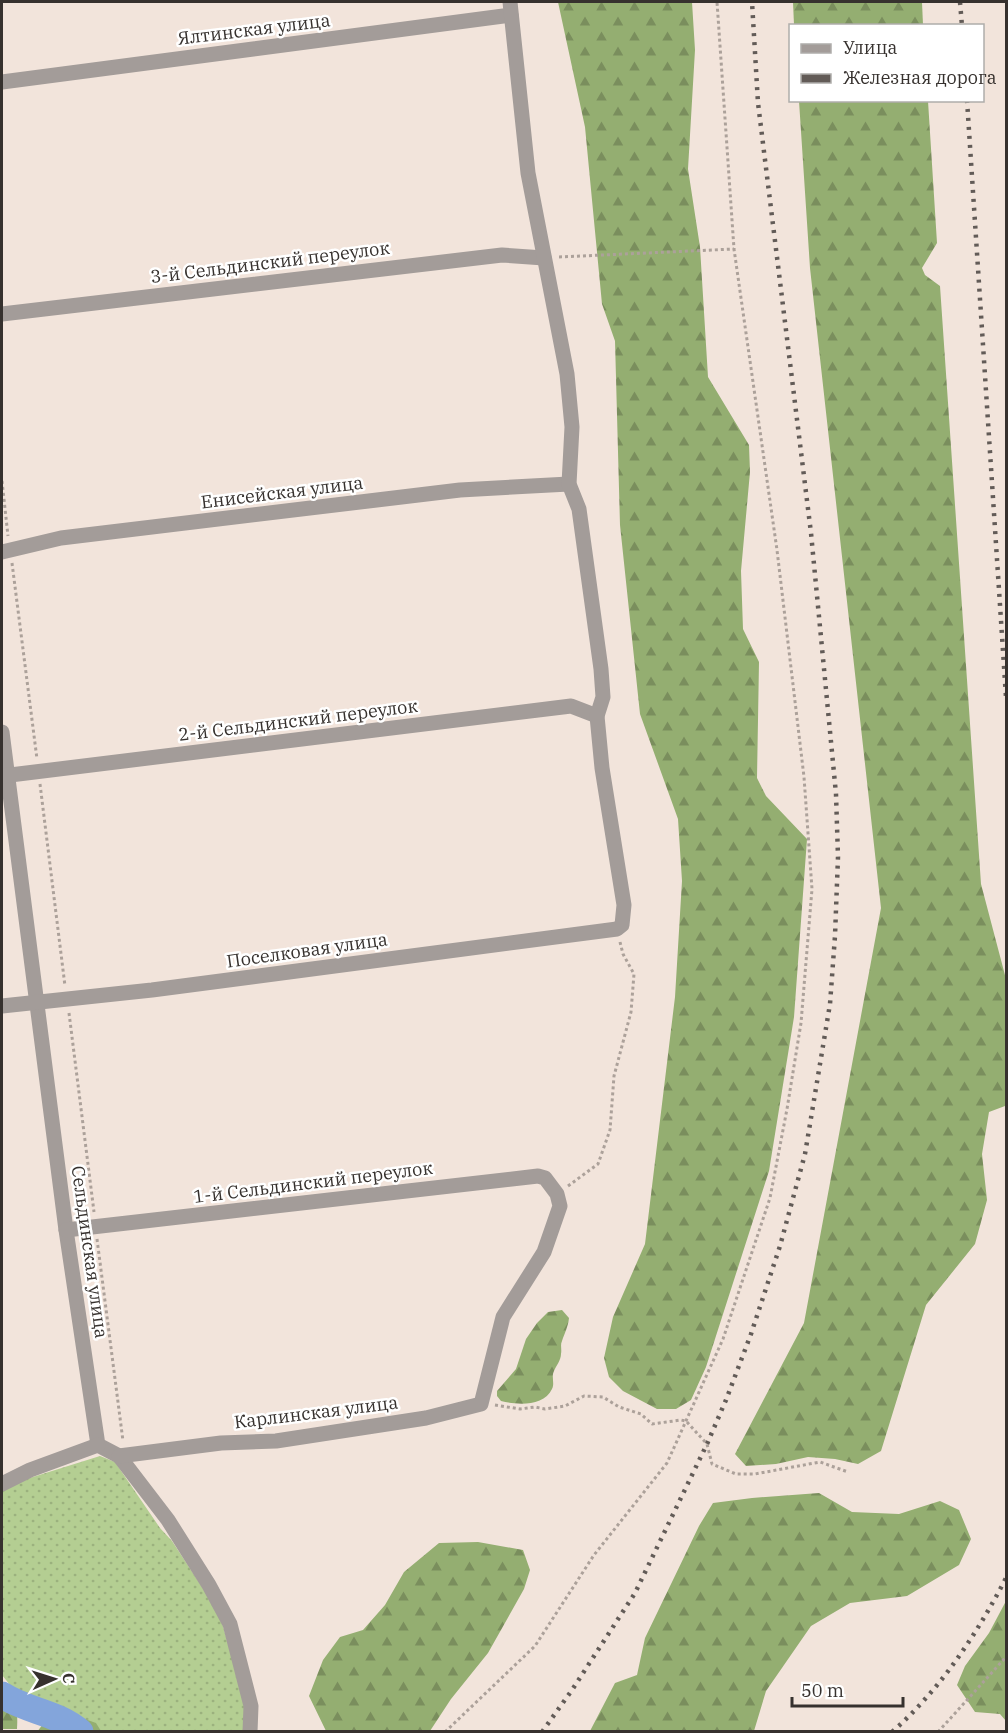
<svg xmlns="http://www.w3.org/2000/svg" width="1008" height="1733" font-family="'IBM Plex Serif',serif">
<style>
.forest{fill:url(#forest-firs)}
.garden{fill:url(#garden-dots)}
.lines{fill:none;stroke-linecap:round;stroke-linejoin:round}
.river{stroke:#83a5db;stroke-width:27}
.path{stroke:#aca19a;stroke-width:3;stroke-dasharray:3 3;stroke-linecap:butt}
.minor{stroke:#a39c99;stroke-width:15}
.rail{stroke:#625b57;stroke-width:4.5;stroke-dasharray:3 6;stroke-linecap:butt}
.labels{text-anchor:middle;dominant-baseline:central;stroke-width:5;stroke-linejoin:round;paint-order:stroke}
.street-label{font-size:18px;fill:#36312e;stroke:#fff}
</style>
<defs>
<pattern id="forest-firs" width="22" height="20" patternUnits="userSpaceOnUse" patternTransform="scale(1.5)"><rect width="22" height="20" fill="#94ae71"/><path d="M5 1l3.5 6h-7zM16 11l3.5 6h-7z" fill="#7a8e5d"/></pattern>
<pattern id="garden-dots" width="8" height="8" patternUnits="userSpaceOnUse" patternTransform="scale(1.5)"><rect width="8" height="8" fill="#b4ce92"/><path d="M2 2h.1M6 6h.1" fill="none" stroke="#9bb17e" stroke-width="1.8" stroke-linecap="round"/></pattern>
</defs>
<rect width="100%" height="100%" fill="#f2e4db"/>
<!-- forest -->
<g class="forest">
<path d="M558,2h134l3,48 -7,119 12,78 8,130 41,68 1,27 -9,99 2,58 16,33 -2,116 9,18 41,43 -13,178 -25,154 -63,196 -15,33 -15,9h-19l-34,-18 -14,-14 -5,-19 9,-41 32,-73 30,-247 7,-116 -4,-62 -38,-105 -20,-189 -5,-184 -13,-37 -17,-177z"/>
<path d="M793,2h129l1,23h-129z"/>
<path d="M799,101h129l9,142 -15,25 3,7 15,11 41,598 25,95v131l-1,-4 -16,6 -7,42 5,46 -12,44 -49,61 -45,146 -23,13 -23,-5 -27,-2 -32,7 -30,2 -11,-12 69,-131 77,-415 -71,-640z"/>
<path d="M562,1310l7,8c-1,9 -4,14 -7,23 -2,4 0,8 -1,13 0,6 -5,12 -7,17 -3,6 1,12 -2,18 -8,18 -36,16 -51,12l-4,-5v-5l19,-22 10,-30 11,-16 11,-11z"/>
<path d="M819,1493l33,19 47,2 41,-13 19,9 12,29 -12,26 -52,31 -57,7 -39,23 -45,65 -12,40h-164l25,-48 22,-8 8,-37 54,-112 14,-23 39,-5z"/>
<path d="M478,1542l45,8 7,20 -6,19 -36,64 -37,46 -21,32h-104l-17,-35 14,-36 17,-23 23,-7 22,-25 19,-33 35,-29z"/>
<path d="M1006,1601v120l-6,-7 -25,-2 -18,-27 8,-19 24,-33z"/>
<path d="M40,1684l74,48h-77l6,-8z"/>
<path d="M2,1695c15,10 16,15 15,34h-15z"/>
</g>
<!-- garden -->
<path class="garden" d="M100,1456l15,6 45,66 12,13 34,52 16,30 24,82 -2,26h-143l-5,-8 -78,-28 -16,-20v-185l18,-9z"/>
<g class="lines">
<!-- river -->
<path class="river" d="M2,1695c24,16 55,17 78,37"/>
<!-- path -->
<g class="path">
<path d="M559,257l175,-8"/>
<path d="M2,481l6,55"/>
<path d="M12,563l25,196"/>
<path d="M40,784l25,202"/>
<path d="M69,1013l25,199"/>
<path d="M568,1186l30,-22 12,-34 4,-54 17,-64 3,-38 -11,-20 -3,-12"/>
<path d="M97,1239l26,202"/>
<path d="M495,1405l25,4 15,-2 10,2 20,-3 19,-10 19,1 16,10 22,7 11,10 29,-4 5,1 21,23 5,20 24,10h19l65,-12 28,10"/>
<path d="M445,1732l90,-86 59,-91 73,-92 56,-124 47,-141 17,-89 14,-86 11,-134 -8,-112 -27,-227 -43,-301 -17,-247"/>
<path d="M938,1732l68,-75"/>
</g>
<!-- minor -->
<g class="minor">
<path d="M2,82l509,-67"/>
<path d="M2,314l500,-59 42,3"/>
<path d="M2,552l59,-14 399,-48 109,-6"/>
<path d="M2,732l64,498 32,215 21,11 49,64 41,65 21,39 21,82 -1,26"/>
<path d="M2,776l569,-70 26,10"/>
<path d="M2,1006l150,-16 465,-61 5,-4 2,-20 -22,-137 -5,-52 6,-19 -2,-28 -22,-160 -10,-25 3,-57 -5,-53 -39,-201 -18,-171"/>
<path d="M66,1230l472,-54 7,2 12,16 3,12 -16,46 -41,65 -22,87 -55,14 -150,23 -55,2 -102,13"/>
<path d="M2,1484l28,-14 68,-25"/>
</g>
<!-- rail -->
<g class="rail">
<path d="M960,2l2,24"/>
<path d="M967,100l39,597"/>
<path d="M542,1732l30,-42 63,-97 72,-149 19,-44 25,-66 29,-88 25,-92 25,-150 5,-68 3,-79 -2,-63 -25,-261 -53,-430 -6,-101"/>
<path d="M892,1732c48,-42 85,-98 114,-154"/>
</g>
</g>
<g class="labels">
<!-- street labels -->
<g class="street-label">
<text transform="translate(254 29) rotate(-7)">Ялтинская улица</text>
<text transform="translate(270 262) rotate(-7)">3-й Сельдинский переулок</text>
<text transform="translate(282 492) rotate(-7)">Енисейская улица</text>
<text transform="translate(298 720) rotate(-7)">2-й Сельдинский переулок</text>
<text transform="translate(307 950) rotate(-8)">Поселковая улица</text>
<text transform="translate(313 1182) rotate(-7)">1-й Сельдинский переулок</text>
<text transform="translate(90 1252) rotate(82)">Сельдинская улица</text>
<text transform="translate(316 1412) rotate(-7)">Карлинская улица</text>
</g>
</g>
<!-- border -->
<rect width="1008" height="1733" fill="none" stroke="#36312e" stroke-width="6"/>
<!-- legend -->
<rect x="789" y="24" width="195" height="78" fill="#ffffff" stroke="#afadab" stroke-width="1.5"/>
<rect x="801" y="44" width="30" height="9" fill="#a39c99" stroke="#afadab" stroke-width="1.5"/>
<text x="843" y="54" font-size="18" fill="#36312e">Улица</text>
<rect x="801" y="74" width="30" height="9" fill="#625b57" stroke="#afadab" stroke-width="1.5"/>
<text x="843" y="84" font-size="18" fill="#36312e">Железная дорога</text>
<!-- north arrow -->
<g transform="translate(54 1679) rotate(87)" stroke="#ffffff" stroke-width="4.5" paint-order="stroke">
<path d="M0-4.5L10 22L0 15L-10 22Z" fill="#36312e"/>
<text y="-9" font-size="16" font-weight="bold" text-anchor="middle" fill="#36312e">С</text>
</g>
<!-- scale -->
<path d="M792 1697v9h111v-9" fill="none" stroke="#36312e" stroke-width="3"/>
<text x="801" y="1697" font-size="18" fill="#36312e" stroke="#ffffff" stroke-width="4.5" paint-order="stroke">50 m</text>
</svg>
